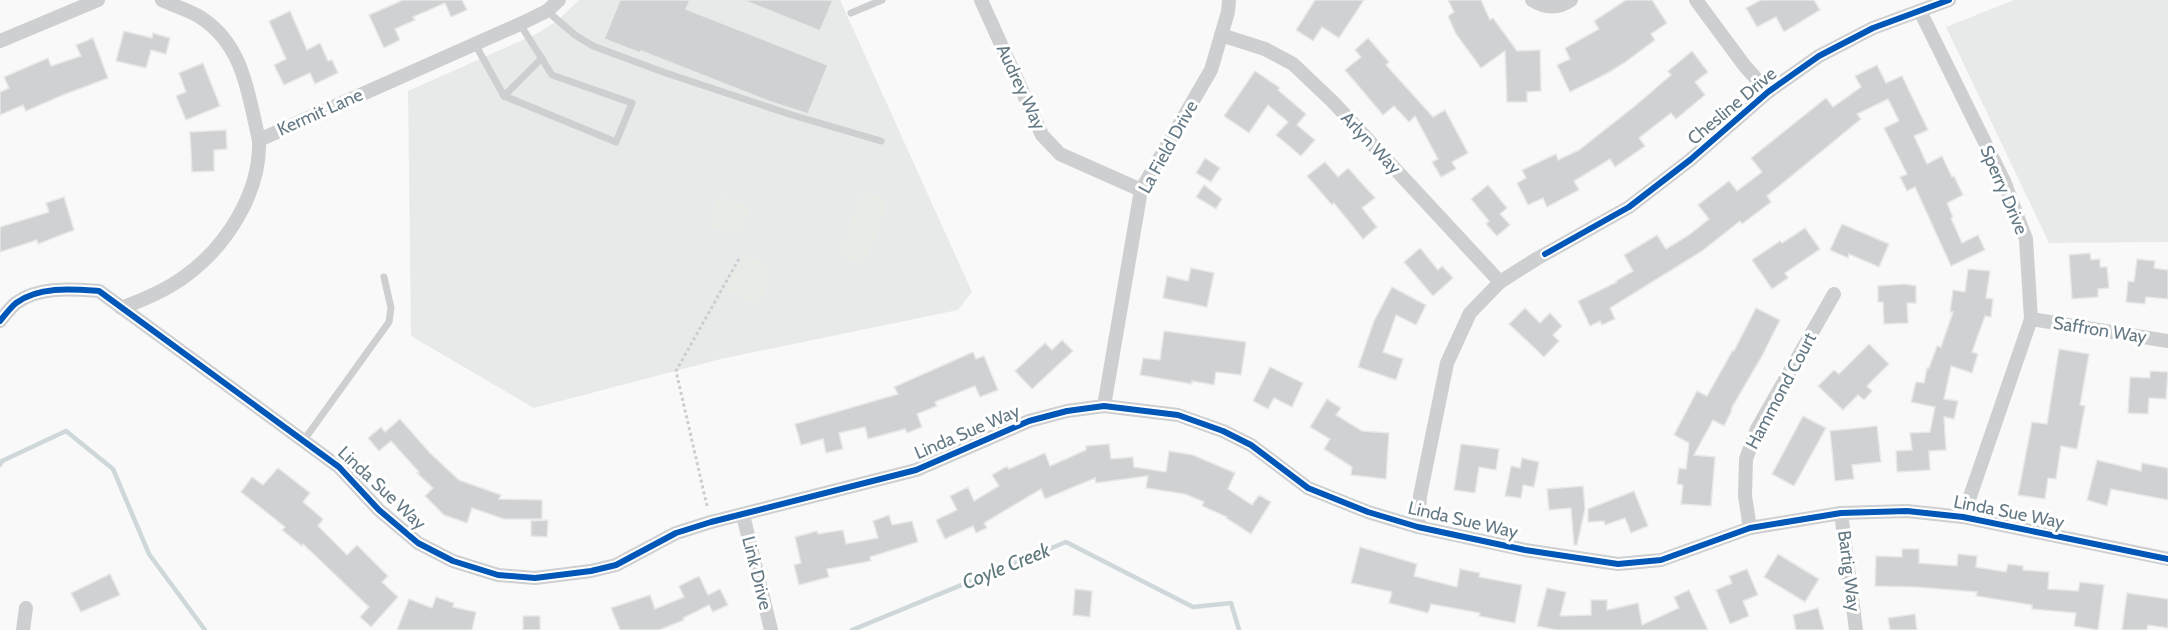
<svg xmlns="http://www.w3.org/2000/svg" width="2168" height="630" font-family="Cabin,sans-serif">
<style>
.built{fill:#e8eaea}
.green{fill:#e8ebe6}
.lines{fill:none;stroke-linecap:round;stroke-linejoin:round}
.stream{stroke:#ced7d9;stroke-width:4.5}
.building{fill:#cfd1d2;stroke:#e8e8e8;stroke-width:1.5}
.path{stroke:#cbcdce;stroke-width:3;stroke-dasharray:3 3;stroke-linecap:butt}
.service{stroke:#cecfd0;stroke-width:7}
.minor{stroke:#cecfd0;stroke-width:14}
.cycleway-casing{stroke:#fff;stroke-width:10}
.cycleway{stroke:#0057b8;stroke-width:6}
.labels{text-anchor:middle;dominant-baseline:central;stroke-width:6;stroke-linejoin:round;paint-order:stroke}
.street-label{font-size:18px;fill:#647984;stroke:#fff}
.water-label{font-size:20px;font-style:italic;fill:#5f787d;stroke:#fff}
</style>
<rect width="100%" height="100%" fill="#f9f9f9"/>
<!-- built -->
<g class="built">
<path d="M579,0h261l132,292 -14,18 -237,49 -187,49 -123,-72 -3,-245 130,-58 19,-12z"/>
<path d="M2014,0h154v242l-119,1 -103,-216z"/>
</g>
<!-- green -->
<g class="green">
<path d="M866,193l18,6 2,5 -20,57 -5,2 -18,-7 -3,-6 21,-55z"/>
<path d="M720,196l27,9c1,9 -2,24 -10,29l-25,-8 -2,-3z"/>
<path d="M744,255l25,10 2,3 -11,35h-3l-31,-14 -1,-3z"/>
</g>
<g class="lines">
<!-- stream -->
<g class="stream">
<path d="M0,465l2,-4 64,-30 47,38 36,85 56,76"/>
<path d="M852,630l214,-88 127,65 38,-4 8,27"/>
</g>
</g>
<!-- building -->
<g class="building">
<path d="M403,0h59l5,10 -16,7 -6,-14 -32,14 2,3 -20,9 5,11 -16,8 -15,-33z"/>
<path d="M620,0h70l-4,9 142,56 -20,49 -40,-13 -127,-50 -1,2 -36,-14z"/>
<path d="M743,0h90l-13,31z"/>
<path d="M1315,0h49l-25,38 -17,-11 -9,14 -17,-11z"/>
<path d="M1448,0h33l9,20 3,-2 24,33 23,-1 1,41 -14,1v10h-20l-2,-51 -24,17 -25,-34 -8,-18 6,-4z"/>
<path d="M1626,0h26l15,23 -16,11 4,6 -31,23 -18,11 -36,18 -13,-27 13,-6 -5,-11 34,-19 -5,-8z"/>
<path d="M1761,0h53l6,10 -36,22 -8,-15 -19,10 -11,-19z"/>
<path d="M290,11l17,39 13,-7 8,18 4,-1 6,13 -23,11 -5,-11 -26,12 -10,-20 12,-6 -17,-38z"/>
<path d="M124,31l28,7 1,-5 17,5 -4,16 -15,-4 -5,18 -30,-7z"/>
<path d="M93,38l15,40 -45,17 -37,16 -3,-6 -23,10v-23l9,-4 -5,-11 44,-19 3,8 30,-10 -5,-11z"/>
<path d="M1368,38l21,24 -3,3 47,52 12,-7 23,43 -16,9 4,7 -15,8 -9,-15 6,-3 -23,-43 -6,6 -15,-16 -11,9 -38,-45 16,-13 -6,-7z"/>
<path d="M1692,51l16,21 -13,10 10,13 -29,24 -5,-6 -32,25 6,8 -30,21 -5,-8 -36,22 5,9 -32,17 -4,-9 -15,7 -11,-22 9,-5 -4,-8 34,-16 2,6 21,-10 56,-44 36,-31 -3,-4z"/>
<path d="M203,63l17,43 -34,14 -10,-24 10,-4 -7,-19z"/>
<path d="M1877,65l9,18 16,-7 26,54 -14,6 13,28 15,-8 10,21 2,-1 9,19 -16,8 6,14 -2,1 11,25 16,-8 7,15 -34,16 -36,-79 -8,4 -7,-14 7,-3 -23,-46 15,-7 -11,-22 -31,15 4,5 -94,77 4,6 -29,22 -2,-3 -38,30 -92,57 5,11 -13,6 -2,-4 -10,5 -12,-25 39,-19 -1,-1 17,-10 -9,-16 33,-20 9,14 23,-14 20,-16 -11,-14 31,-24 8,10 25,-19 -11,-14 75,-60 7,9 28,-20 -6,-11z"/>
<path d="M1255,71l25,17 -2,2 28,24 -9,11 18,15 -14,16 -25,-21 12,-13 -20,-17 -19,28 -25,-17z"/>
<path d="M226,130l1,19 -13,1v21l-22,1 -2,-40z"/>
<path d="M1205,158l15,10 -9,14 -15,-9z"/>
<path d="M1325,162l13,15 10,-9 27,30 -13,10 15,19 -14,12 -29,-36 -2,2 -25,-29z"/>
<path d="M1204,185l18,14 -6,10 -20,-12z"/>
<path d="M1488,185l19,23 -7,6 10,11 -13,11 -11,-12 3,-3 -18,-22z"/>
<path d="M64,197l10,33 -36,14 -1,-4 -37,12v-25l49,-15 -3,-9z"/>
<path d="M1842,224l47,20 -10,23 -30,-13 -1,4 -18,-8z"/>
<path d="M1805,228l15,21 -35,24 3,5 -16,11 -20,-29 28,-19 2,2z"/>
<path d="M1420,248l18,22 4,-4 11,12 -20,18 -29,-34z"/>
<path d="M2090,253l1,7 9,-1v8h7l2,21 -11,1v8l-26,2 -3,-44z"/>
<path d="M2137,259l18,2 -1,7 14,2v29l-22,-2 -1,7 -19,-2 2,-21 6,1z"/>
<path d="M1191,268l23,5 -7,34 -44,-9 4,-22 21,5z"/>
<path d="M1968,269l22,2 -4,27 7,1 -2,18 -6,-1 -13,36 6,2 -6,19 -21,-7 -7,33 14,2 -4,18 -10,-2 2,33 -17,1 1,19 -33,2 -1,-21 16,-1 -2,-17 20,-1 5,-25 -24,-5 5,-20 8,1 3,-15h2l8,-22 4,1 12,-35h-3l3,-22 12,2z"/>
<path d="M1905,284l11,2v17h-9l1,20 -24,1 -1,-22h-5v-16z"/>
<path d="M1392,287l34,18 -10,20 -20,-10 -13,37 20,7 -7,21 -38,-13 16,-46z"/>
<path d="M1525,308l15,15 10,-10 12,13 -9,9 6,6 -15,16 -35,-33z"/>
<path d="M1756,308l24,12 -18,36 -31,53 1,1 -8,16 -11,-6 -19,35 21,2 -4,49 -30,-2 2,-19 -6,-1 2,-16 7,1 3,-26 -15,-8 23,-44 10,5 26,-46 1,1z"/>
<path d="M1164,331l82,11 -5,33 -25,-3 -2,13 -22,-4v3l-52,-9 3,-17 17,2z"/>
<path d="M1062,340l11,11 -41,38 -17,-18 30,-28 7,7z"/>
<path d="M1869,344l20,20 -22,22 5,5 -8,9 -6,-5 -15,15 -25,-24 16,-16 5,4z"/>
<path d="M2059,349l30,5 -9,51 5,1 -8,43 -16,-3 -5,33 -8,-1 -3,21 -27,-4 14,-73 15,2z"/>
<path d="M973,352l3,7 8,-3 14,34 -18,7 -5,-11 -40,16 2,4 -20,8 5,13 -15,6 -2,-4 -37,10 -3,-12 -26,6 4,16 -17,4 -3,-14 -22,6 -6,-21 103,-30 -4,-7z"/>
<path d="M1270,367l33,16 -11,24 -18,-9 -6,11 -15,-8z"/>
<path d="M2150,371l18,1 -2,27 -17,-1 -1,16 -20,-1 2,-36 20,1z"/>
<path d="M1327,399l14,9 -5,7 26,16 27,2 -3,46 -35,-4 1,-8 -28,-18 6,-10 -20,-12z"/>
<path d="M1803,416l23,12 -32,58 -22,-12z"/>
<path d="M400,419l30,34 29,27 42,15 -2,4 43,1v19h-38l-32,-11 -5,15 -23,-8 -19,-19 8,-8 -16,-15 2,-1 -28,-31 -12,10 -11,-13 13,-11 4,5z"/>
<path d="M1877,426l4,36 -29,3 2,14 -19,2 -5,-50z"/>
<path d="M1109,444l2,15 22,-2 1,10 32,5 3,-21 24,4 42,18 -7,16 24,16 7,-10 12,7 -20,32 -25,-16 1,-1 -25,-11 2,-4 -19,-8 -39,-6 2,-12 -52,7 -1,-5 -50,21 -4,-10 -57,34 3,5 -11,5 -3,-7 -28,13 -9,-19 21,-10 -7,-14 18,-9 6,14 25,-15 -7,-11 15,-9 2,3 36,-16 5,13 36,-16v-4z"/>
<path d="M1461,444l38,5 -3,21 -17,-3 -4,26 -21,-3z"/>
<path d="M1522,458l17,4 -5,25 -11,-2 -2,13 -16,-2 6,-30 9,2z"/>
<path d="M2097,460l44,11 1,-8 26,5v32l-57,-11 -4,17 -20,-6z"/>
<path d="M278,468l32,25 -7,9 20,17 -5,7 29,29 10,-10 31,31 -6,6 16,15 -27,30 -11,-10 9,-10 -66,-63 -1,2 -20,-16 3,-3 -44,-35 11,-15 11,8z"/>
<path d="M1583,486l2,23 -8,36h-3l-3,-37 -22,2 -2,-21z"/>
<path d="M1634,491l14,35 -17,7 -6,-15 -20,7 -1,-4 -16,1v-13z"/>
<path d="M889,515l3,10 20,-4 6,21 -48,15 1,4 -44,8 2,8 -30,8 -5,-20 7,-2 -6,-26 22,-6 1,3 25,-4 3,14 32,-6 -5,-17z"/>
<path d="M548,520l-1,17 -16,-1v-15z"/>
<path d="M1360,547l57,17 -3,12 43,11 3,-18 20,4 -1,4 43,8 -7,38 -36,-7 1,-3 -49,-9 -3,9 -39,-10 3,-11 -41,-9z"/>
<path d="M1902,549h17v14l38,3 1,-12 19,2 -1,11 30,5 2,-8 15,2v4l26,2 -1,17 30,2 2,-9 24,3 -6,45 -24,-4 2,-13 -44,-4v-4l-56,-9 1,-4 -61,-5 -41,-1 1,-30 26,1z"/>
<path d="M1778,554l41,25 -14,23 -41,-25z"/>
<path d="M1747,569l11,26 -15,6 6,15 -19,8 -14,-34 16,-7 -3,-7z"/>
<path d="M110,574l10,21 -39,17 -10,-19z"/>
<path d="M699,576l9,19 12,-6 8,16 -15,7 -4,-7 -26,13 1,2 -25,10h-39l-9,-22 39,-13 5,14 29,-12 -5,-11z"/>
<path d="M1547,588l19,4 -6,24 31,-1v-15h16v10l31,-7 4,22 37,-17 -5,-11 15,-7 19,40h-152l-19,-4z"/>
<path d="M1075,589l17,2 -2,26 -17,-2z"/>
<path d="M2127,593l41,6v29l-20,-3 -1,5h-25z"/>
<path d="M436,597l18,6 -1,4 23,5 -4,18h-75l12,-31 23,9z"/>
<path d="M1818,608l6,22h-28l-3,-15z"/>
<path d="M1915,614l2,16h-27l-2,-12z"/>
<rect x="523" y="616" width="17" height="14"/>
</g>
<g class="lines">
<!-- path -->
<path class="path" d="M707,506l-31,-135 64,-114"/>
<!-- service -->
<g class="service">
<path d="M547,11l28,24 18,11 70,26 129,43 89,26"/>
<path d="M851,13l31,-13"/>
<path d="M475,44l29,52 112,46 16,-39 -80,-28 -32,-51"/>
<path d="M504,96l38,-38"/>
<path d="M304,440l85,-118 2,-14 -7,-31"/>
</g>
<!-- minor -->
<g class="minor">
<path d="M162,0c12,6 27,10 38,17 44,28 48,77 59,123"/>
<path d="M981,0l61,135 18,19 81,36"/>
<path d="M1532,0c13,8 26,9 39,0"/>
<path d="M1696,0l48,65 24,27"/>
<path d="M1920,11l84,170 22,58 5,80 -68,198"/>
<path d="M1221,35l44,14 28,15 40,38 167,180"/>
<path d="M0,41l98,-41"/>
<path d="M121,308c22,-8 44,-17 63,-31 42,-30 77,-84 75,-137l261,-116 27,-13 12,-11"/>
<path d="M2031,319l137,22"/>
<path d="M0,321c5,-6 10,-13 16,-18 23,-17 56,-14 83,-12l240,176 40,43 39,33 35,18 45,14 37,3 56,-7 25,-6 60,-32 35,-11 205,-52 113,-49 38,-10 37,-5 74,9 45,16 28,14 57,43 60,24 50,15 107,23 93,14 43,-4 89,-32 91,-15 66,-2 56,6 205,42"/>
<path d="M1104,406l37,-216 70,-120 17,-58 1,-12"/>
<path d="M1841,513l15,117"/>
<path d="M743,515l28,115"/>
<path d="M1418,527l2,-31 27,-133 23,-50 30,-31 38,-24 91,-51 61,-47 78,-68 51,-36 54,-28 76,-28"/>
<path d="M1750,528l-5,-32 1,-37 11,-30 77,-135"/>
<path d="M23,630l3,-22"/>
</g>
<defs>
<g id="cycleway">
<path d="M1545,254l84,-47 61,-47 78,-68 51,-36 54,-28 76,-28"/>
<path d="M0,321c5,-6 10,-13 16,-18 23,-17 56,-14 83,-12l240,176 40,43 39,33 35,18 45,14 37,3 56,-7 25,-6 60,-32 35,-11 205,-52 113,-49 38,-10 37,-5 74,9 45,16 28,14 57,43 60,24 50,15 107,23 93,14 43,-4 89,-32 91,-15 66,-2 56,6 205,42"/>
</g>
</defs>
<!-- cycleway casing -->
<use href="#cycleway" class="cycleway-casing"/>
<!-- cycleway -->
<use href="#cycleway" class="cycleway"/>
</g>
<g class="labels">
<!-- street labels -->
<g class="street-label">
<text transform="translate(1021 87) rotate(65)">Audrey Way</text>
<text transform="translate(1732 106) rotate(-40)">Chesline Drive</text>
<text transform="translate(320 112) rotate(-24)">Kermit Lane</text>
<text transform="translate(1371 143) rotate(47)">Arlyn Way</text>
<text transform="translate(1168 147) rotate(-61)">La Field Drive</text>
<text transform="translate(2004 190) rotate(67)">Sperry Drive</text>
<text transform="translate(2100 330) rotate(9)">Saffron Way</text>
<text transform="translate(1781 391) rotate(-62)">Hammond Court</text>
<text transform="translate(967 432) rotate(-23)">Linda Sue Way</text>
<text transform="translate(382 488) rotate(43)">Linda Sue Way</text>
<text transform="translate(2009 512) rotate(11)">Linda Sue Way</text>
<text transform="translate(1463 520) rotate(13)">Linda Sue Way</text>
<text transform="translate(1849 571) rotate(83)">Bartig Way</text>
<text transform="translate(757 573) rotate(76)">Link Drive</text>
</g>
<!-- water labels -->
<g class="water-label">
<text transform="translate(1006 566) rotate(-22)">Coyle Creek</text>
</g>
</g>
</svg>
